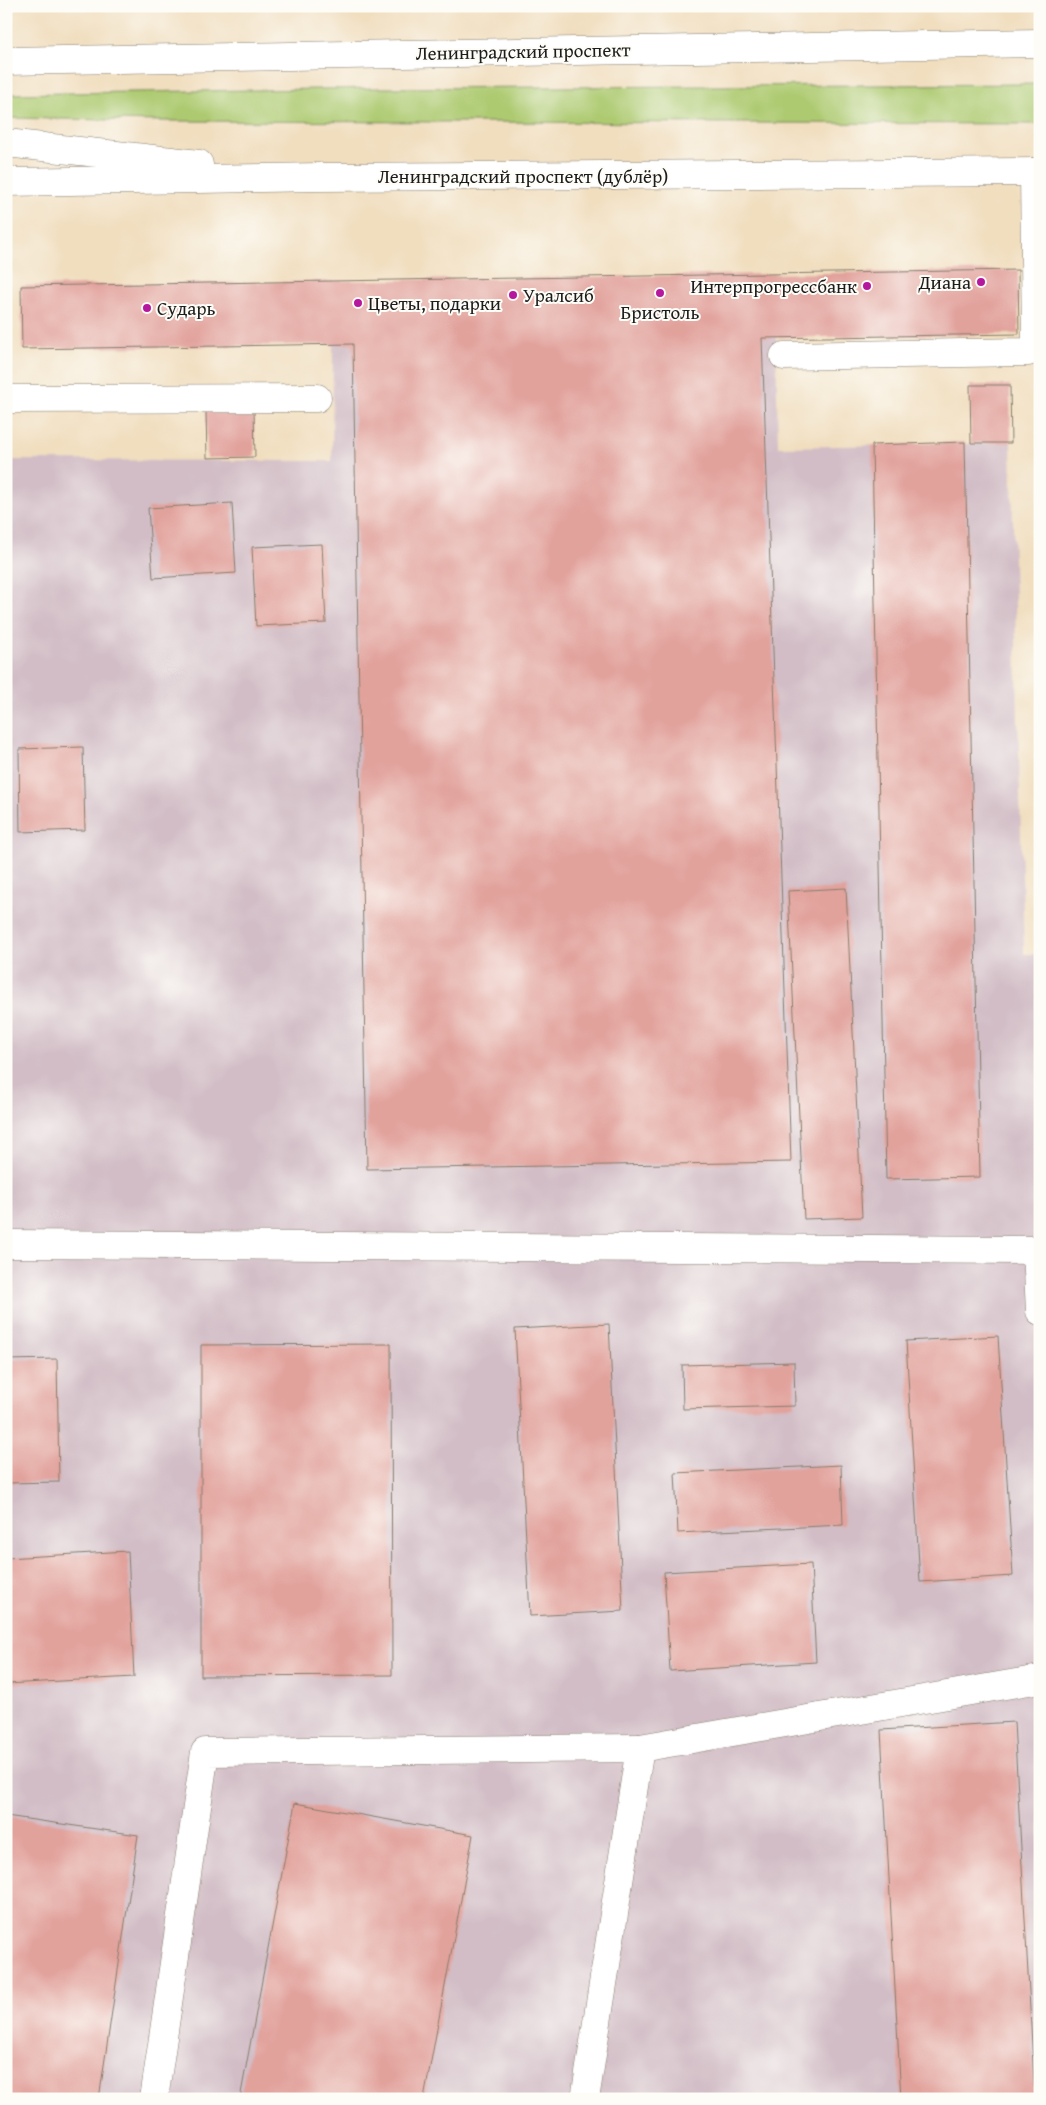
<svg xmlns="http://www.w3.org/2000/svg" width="1046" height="2105" font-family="'Gentium Book Plus',serif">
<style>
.industrial{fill:#d2bdc6}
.green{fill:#adca71;stroke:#647346}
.building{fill:#e2a29c}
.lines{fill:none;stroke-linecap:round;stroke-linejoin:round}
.minor-casing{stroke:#867d6e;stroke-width:29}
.major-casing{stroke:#867d6e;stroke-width:29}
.minor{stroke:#fff;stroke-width:28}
.major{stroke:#fff;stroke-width:28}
.poi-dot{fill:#b5179e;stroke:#fdfcf7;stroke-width:2}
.labels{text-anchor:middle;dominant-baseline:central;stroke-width:4;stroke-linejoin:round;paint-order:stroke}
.street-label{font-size:19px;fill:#1c1c1c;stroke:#fdfcf7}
.poi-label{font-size:19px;fill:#1c1c1c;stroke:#fdfcf7;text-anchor:start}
</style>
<rect width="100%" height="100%" fill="#fdfcf7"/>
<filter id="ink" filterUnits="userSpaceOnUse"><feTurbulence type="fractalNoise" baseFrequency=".02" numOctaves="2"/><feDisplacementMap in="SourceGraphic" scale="10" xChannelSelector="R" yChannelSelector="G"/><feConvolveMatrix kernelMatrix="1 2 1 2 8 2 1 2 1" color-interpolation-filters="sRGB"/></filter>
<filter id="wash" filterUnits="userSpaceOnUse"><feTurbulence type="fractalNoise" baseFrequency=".0096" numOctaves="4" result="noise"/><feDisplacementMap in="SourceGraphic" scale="20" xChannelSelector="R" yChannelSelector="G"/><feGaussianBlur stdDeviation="1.12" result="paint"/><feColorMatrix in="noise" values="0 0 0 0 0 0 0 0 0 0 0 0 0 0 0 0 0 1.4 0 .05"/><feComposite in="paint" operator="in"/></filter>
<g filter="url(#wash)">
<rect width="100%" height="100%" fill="#f1debf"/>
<!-- industrial -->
<path class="industrial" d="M776,337l2,110 233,-4 13,511h16v1145h-1034v-1639l326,1 1,-117z"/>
<!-- green -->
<path class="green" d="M1040,84v40l-880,-3 -154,-3v-24l374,-6z"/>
<g id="blocks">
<!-- building -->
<g class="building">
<path d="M1018,270l1,64 -257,4 29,824 -424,7 -14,-825 -331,5 -1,-63z"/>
<path d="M970,385h40l1,58h-40z"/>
<path d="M254,410l1,47 -48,1 -1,-47z"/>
<path d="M965,442l15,735 -94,2 -14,-734z"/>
<path d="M232,503l4,70 -83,5 -5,-70z"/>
<path d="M322,544l4,79 -70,3 -4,-79z"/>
<path d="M83,747l2,83 -65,2 -1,-83z"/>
<path d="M846,888l16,329 -58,2 -16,-328z"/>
<path d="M609,1324l14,287 -93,5 -15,-287z"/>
<path d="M998,1336l15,240 -93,6 -14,-241z"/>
<path d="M391,1344l1,331 -191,1v-331z"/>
<path d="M57,1359l2,123 -53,1v-123z"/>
<path d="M794,1362l1,44 -112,3 -1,-44z"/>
<path d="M841,1465l2,60 -165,8 -3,-60z"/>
<path d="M128,1551l6,126 -128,7v-126z"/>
<path d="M811,1564l5,98 -146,9 -6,-99z"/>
<path d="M1014,1722l21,377h-134l-20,-369z"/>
<path d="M295,1803l178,32 -49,264h-184z"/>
<path d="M6,1816l132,19 -39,264h-93z"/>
</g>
</g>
</g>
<g filter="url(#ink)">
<use href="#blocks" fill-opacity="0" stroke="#867d6e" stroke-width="1"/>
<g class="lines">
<defs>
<g id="minor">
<path d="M784,356l244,-4 8,-8 -2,-172"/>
<path d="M6,399l311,-1"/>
<path d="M6,1244l1031,6"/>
<path d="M1040,1250h-3l3,61"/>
<path d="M640,1748l400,-69"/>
<path d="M154,2099l51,-347 435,-4 -55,351"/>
</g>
<g id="major">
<path d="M6,61l1034,-18"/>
<path d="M6,143l193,21"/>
<path d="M6,182l314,-5 720,-5"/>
</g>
</defs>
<!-- minor casing -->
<use href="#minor" class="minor-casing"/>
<!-- major casing -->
<use href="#major" class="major-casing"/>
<!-- minor -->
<use href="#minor" class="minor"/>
<!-- major -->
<use href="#major" class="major"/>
</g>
</g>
<!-- markers -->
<g class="poi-dot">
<circle cx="981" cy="282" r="5"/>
<circle cx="867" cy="286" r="5"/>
<circle cx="660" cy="293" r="5"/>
<circle cx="513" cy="295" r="5"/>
<circle cx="358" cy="303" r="5"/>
<circle cx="147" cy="308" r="5"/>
</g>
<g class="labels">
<!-- street labels -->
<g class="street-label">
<text transform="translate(523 51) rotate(-1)">Ленинградский проспект</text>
<text x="523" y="176">Ленинградский проспект (дублёр)</text>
</g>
<!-- poi labels -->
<g class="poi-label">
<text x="971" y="282" text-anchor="end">Диана</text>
<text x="857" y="286" text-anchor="end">Интерпрогрессбанк</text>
<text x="523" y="295">Уралсиб</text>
<text x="368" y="303">Цветы, подарки</text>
<text x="157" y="308">Сударь</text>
<text x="660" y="312" text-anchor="middle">Бристоль</text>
</g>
</g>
<!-- margin -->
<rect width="1046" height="2105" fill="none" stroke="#fdfcf7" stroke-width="25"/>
</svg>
